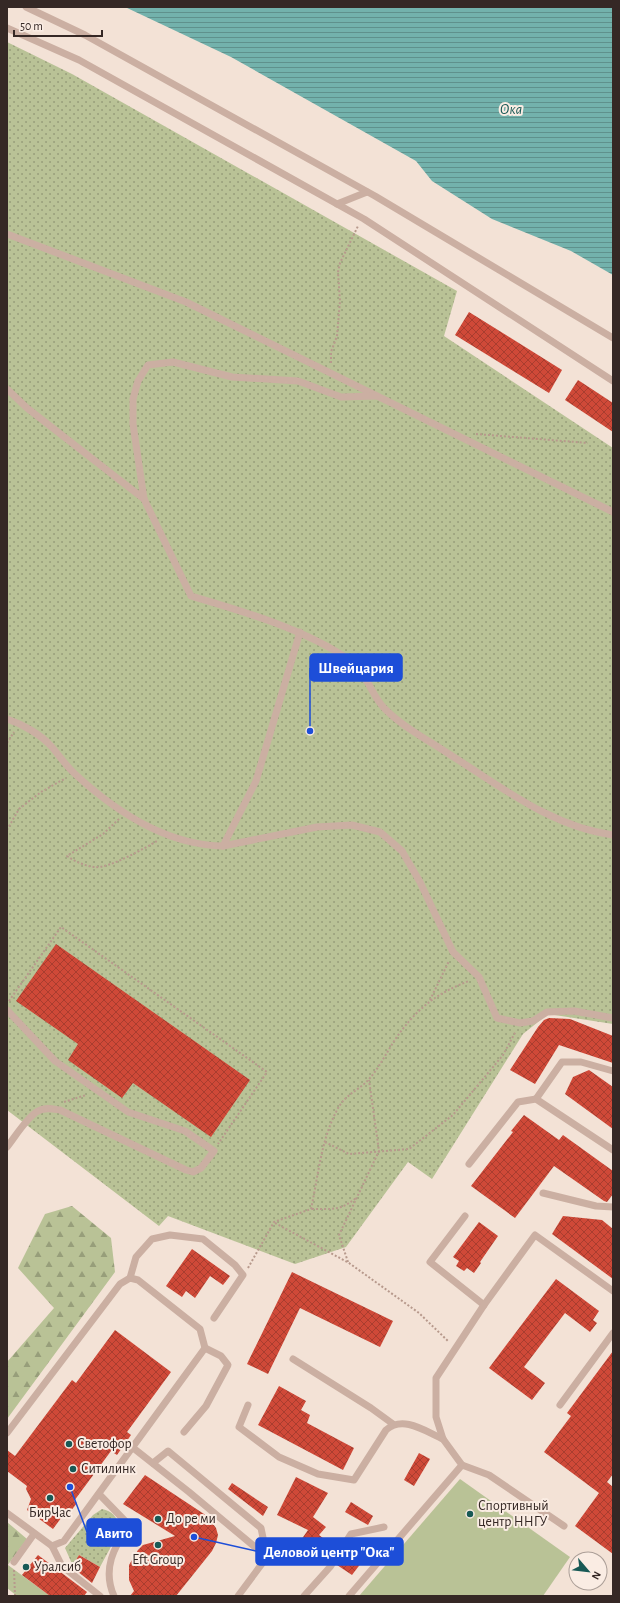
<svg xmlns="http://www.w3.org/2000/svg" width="620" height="1603" font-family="'Alegreya Sans',sans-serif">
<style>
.green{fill:#b9c296}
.forest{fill:url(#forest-firs)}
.park{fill:url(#park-dots)}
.water{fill:url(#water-rules)}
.building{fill:url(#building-cross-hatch)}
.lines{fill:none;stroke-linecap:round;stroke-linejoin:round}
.path{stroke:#b7998c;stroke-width:2;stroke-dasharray:2 2;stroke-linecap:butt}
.lane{stroke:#cbafa2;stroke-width:7}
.poi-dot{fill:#185955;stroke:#faece3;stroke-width:1.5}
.labels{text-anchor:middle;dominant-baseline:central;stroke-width:4;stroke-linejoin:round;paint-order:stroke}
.poi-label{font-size:14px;fill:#352825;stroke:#faece3;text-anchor:start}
.water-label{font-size:15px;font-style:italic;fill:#185955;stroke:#faece3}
.leader{fill:none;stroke:#1d4ed8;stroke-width:1.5}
.callout-dot{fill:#1d4ed8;stroke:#faece3;stroke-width:1.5}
.callout{fill:#1d4ed8;stroke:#1d4ed8;stroke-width:1.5}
.callout-label{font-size:15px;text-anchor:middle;font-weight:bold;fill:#fff}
</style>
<defs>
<pattern id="forest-firs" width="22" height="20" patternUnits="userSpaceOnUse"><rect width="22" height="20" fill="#b9c296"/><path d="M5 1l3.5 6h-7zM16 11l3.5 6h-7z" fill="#979e7a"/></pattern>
<pattern id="park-dots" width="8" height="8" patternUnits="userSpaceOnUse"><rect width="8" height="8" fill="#b9c296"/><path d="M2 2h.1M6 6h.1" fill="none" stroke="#979e7a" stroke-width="1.8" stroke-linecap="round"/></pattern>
<pattern id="water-rules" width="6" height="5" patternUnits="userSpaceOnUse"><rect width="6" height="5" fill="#73b2ac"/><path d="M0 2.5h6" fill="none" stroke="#5f918c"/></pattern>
<pattern id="building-cross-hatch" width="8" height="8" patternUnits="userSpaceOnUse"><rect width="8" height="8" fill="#cf4938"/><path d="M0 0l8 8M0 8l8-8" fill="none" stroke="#a93d2f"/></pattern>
</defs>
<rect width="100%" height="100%" fill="#f3e2d6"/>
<!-- green -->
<g class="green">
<path d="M460,1479l110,78 -27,39h-184z"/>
<path d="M8,1565l42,31h-33l-10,-8z"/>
</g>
<!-- forest -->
<g class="forest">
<path d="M72,1206l39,32 4,34 -108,147v-57l47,-54 -36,-40 27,-54z"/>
<path d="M7,1522l20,17 -20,27z"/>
</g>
<!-- park -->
<g class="park">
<path d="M7,42l65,32 385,217 -13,45 169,112v576l-65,-10 -25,20 -91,145 -24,-17 -62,85 -51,17 -127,-48 -9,10 -152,-116z"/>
<path d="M102,1509c11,2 15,9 19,19l-21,39 -21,-12 -6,11 -8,-18 28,-33z"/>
</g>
<!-- water -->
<path class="water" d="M125,7h488v268l-42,-24 -79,-32 -60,-38 -16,-20 -185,-104z"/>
<!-- building -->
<g class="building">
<path d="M469,312l93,58 -13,23 -94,-58z"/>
<path d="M578,380l35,23v29l-48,-32z"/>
<path d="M56,944l194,136 -39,57 -78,-54 -11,15 -54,-38 10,-16 -62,-43z"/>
<path d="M549,1018l21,1 43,17v27l-54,-18 -24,39 -25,-14 28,-43 6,-7z"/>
<path d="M589,1070l24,17v42l-48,-35 8,-17z"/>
<path d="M524,1115l35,25 4,-5 50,36v23l-6,8 -3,-1 -50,-35 -39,52 -44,-32 42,-54 -2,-1z"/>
<path d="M563,1216l39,4 11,9v50l-61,-45z"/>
<path d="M479,1222l19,14 -18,26 1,1 -7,10 -7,-5 -3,3 -8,-5 3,-5 -6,-4z"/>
<path d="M192,1249l38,27 -7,9 -13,-9 -15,22 -9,-7 -4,6 -16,-11z"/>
<path d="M292,1272l101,49 -13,26 -80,-39 -32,66 -21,-10z"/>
<path d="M556,1279l43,32 -6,9 4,3 -7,9 -25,-19 -41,54 21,16 -13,17 -43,-32z"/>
<path d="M115,1330l56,42 -44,60 4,3 -14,20 -6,-4 -37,50 3,2 -7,9 -3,-2 -14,19 -26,-19 4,-11 -5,-10 1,-3 -20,-15v-21l8,6 57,-76 4,3z"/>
<path d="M613,1351v123l-6,8 6,5v67l-38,-28 24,-33 -55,-41 27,-36 -4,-3z"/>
<path d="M279,1386l27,15 -5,9 9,5 -3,8 47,25 -11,22 -85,-45z"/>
<path d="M419,1453l11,6 -16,27 -10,-6z"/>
<path d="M145,1475l62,41 9,12 2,7 -2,8 -4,8 -36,45h-46l4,-5 -5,-11v-15l9,-15 5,-5 32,-9 -52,-32z"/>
<path d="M296,1477l32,16 -15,24 13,10 -7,8 17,13 -8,13 -27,-21 7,-10 -31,-15z"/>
<path d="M232,1483l36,24 -5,9 -35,-27z"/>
<path d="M351,1502l22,14 -5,9 -23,-13z"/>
<path d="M356,1539l15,11 -19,25 -15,-10z"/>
<path d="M38,1555l49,37 -3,4h-34l-28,-21z"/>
<path d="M79,1555l21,12 -8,16 -20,-16z"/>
</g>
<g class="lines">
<!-- path -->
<g class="path">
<path d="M331,363v-11l6,-16 3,-35 -2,-29 2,-9 18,-37"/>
<path d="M476,434l112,9"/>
<path d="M7,743l7,-11"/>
<path d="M119,819l-16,15 -36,22c9,6 18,10 28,11 13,2 50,-19 62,-26"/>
<path d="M7,830l12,-21 22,-17 25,-14"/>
<path d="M430,1000l19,-39"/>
<path d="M9,1001l52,-74 206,145 -49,72"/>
<path d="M64,1102l22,-7"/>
<path d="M325,1142l24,12 60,-5 44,-34 50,-60 13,-24"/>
<path d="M312,1209c20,0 28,2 44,-11"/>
<path d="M275,1223l74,40 70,50 30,29"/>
<path d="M348,1262l-9,-27 40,-84 -10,-71"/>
<path d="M248,1268l26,-46 37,-13c7,-32 10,-68 25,-97 9,-19 22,-20 34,-34 12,-14 20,-33 32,-48 19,-25 38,-38 67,-49"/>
<path d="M14,1570l1,25"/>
</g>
<!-- lane -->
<g class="lane">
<path d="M26,7l59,28 290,161 238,142"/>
<path d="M7,28l72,32 285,159 249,162"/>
<path d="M337,204l30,-12"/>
<path d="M7,234l179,68 427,210"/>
<path d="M7,389l20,19 117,91"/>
<path d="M376,396l-35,1 -43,-16 -66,-4 -59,-15 -25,3 -10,16 -5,18v25l11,75 47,97c51,15 113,33 157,63 19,12 23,37 37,50 19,19 45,32 67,47 51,32 100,71 161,79"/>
<path d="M7,719c15,5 33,15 44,27 8,9 15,20 24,28 41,38 91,71 148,72l94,-19 35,-2 28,7 22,19 18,31 33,70 26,25 18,41 23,5 13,-2 14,-9 27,-1 39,7"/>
<path d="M223,846l33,-65 44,-149"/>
<path d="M7,1010l48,51 73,51 57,19 29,20 -13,17 -8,4 -7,-2 -126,-60c-7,-1 -15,-3 -22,1 -11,6 -23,26 -31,36"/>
<path d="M536,1099l26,-37h19l32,9"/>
<path d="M469,1164l49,-62 18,-3 77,51"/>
<path d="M543,1193l53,13 17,1"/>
<path d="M465,1216l-35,46 54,43"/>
<path d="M130,1278l6,-21 16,-18 18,-4 33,4 32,26 8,10 -29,43"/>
<path d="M293,1359l78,49 22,16"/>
<path d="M248,1405l-9,22 40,30 39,17 36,6 32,-50c17,-15 39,1 57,9"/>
<path d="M560,1405l53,-72"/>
<path d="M184,1432l22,-26 22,-41 -7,-9 -16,-8"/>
<path d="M7,1433l113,-149 10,-6 8,2 62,49 5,19 -141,193 -12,5 -45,-33"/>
<path d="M132,1447l57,45 78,65 -29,39"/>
<path d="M153,1463l15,-12 93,77 6,29"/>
<path d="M462,1465l27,10 75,51"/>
<path d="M99,1494l30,31c-15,22 -27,44 -15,71"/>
<path d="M52,1546l10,20 38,30"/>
<path d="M14,1562l20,-28"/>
<path d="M304,1596l26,-29 21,-33 33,-7"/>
<path d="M349,1596l113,-131 -19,-26 -7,-22v-39l48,-73 51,-70 78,56"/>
</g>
</g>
<!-- markers -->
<g class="poi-dot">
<circle cx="69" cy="1444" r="4"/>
<circle cx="73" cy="1469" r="4"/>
<circle cx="50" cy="1498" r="4"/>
<circle cx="470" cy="1514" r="4"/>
<circle cx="158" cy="1519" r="4"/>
<circle cx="158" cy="1545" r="4"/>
<circle cx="26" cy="1567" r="4"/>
</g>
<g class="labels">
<!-- poi labels -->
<g class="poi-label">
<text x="77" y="1444">Светофор</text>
<text x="81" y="1469">Ситилинк</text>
<text x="478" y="1506">Спортивный<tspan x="478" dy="16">центр ННГУ</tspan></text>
<text x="50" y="1513" text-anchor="middle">БирЧас</text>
<text x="166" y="1519">До ре ми</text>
<text x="158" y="1560" text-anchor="middle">Eft Group</text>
<text x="34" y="1567">Уралсиб</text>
</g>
<!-- water labels -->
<g class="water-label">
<text x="511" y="109">Ока</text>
</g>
</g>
<!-- callouts -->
<path class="leader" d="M310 731L310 668M70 1487L87 1532M194 1537L256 1551"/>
<g class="callout-dot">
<circle cx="310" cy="731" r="4"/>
<circle cx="70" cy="1487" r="4"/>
<circle cx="194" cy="1537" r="4"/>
</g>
<g class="callout">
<rect x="310" y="654" width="92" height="27" rx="4"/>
<rect x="87" y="1519" width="54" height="27" rx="4"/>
<rect x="256" y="1538" width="147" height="27" rx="4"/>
</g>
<g class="callout-label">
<text x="356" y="673">Швейцария</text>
<text x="114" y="1538">Авито</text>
<text x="329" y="1557">Деловой центр "Ока"</text>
</g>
<!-- border -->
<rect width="620" height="1603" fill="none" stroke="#352825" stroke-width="16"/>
<!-- north arrow -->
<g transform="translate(588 1571) rotate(118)"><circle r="19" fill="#faece3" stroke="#ab9e97"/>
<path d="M0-3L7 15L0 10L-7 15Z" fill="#185955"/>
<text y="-6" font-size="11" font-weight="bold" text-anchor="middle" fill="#352825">N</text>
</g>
<!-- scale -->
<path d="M14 30v6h88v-6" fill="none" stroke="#352825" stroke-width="2"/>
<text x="20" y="30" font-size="12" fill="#352825" stroke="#faece3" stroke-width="3" paint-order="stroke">50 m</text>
</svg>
